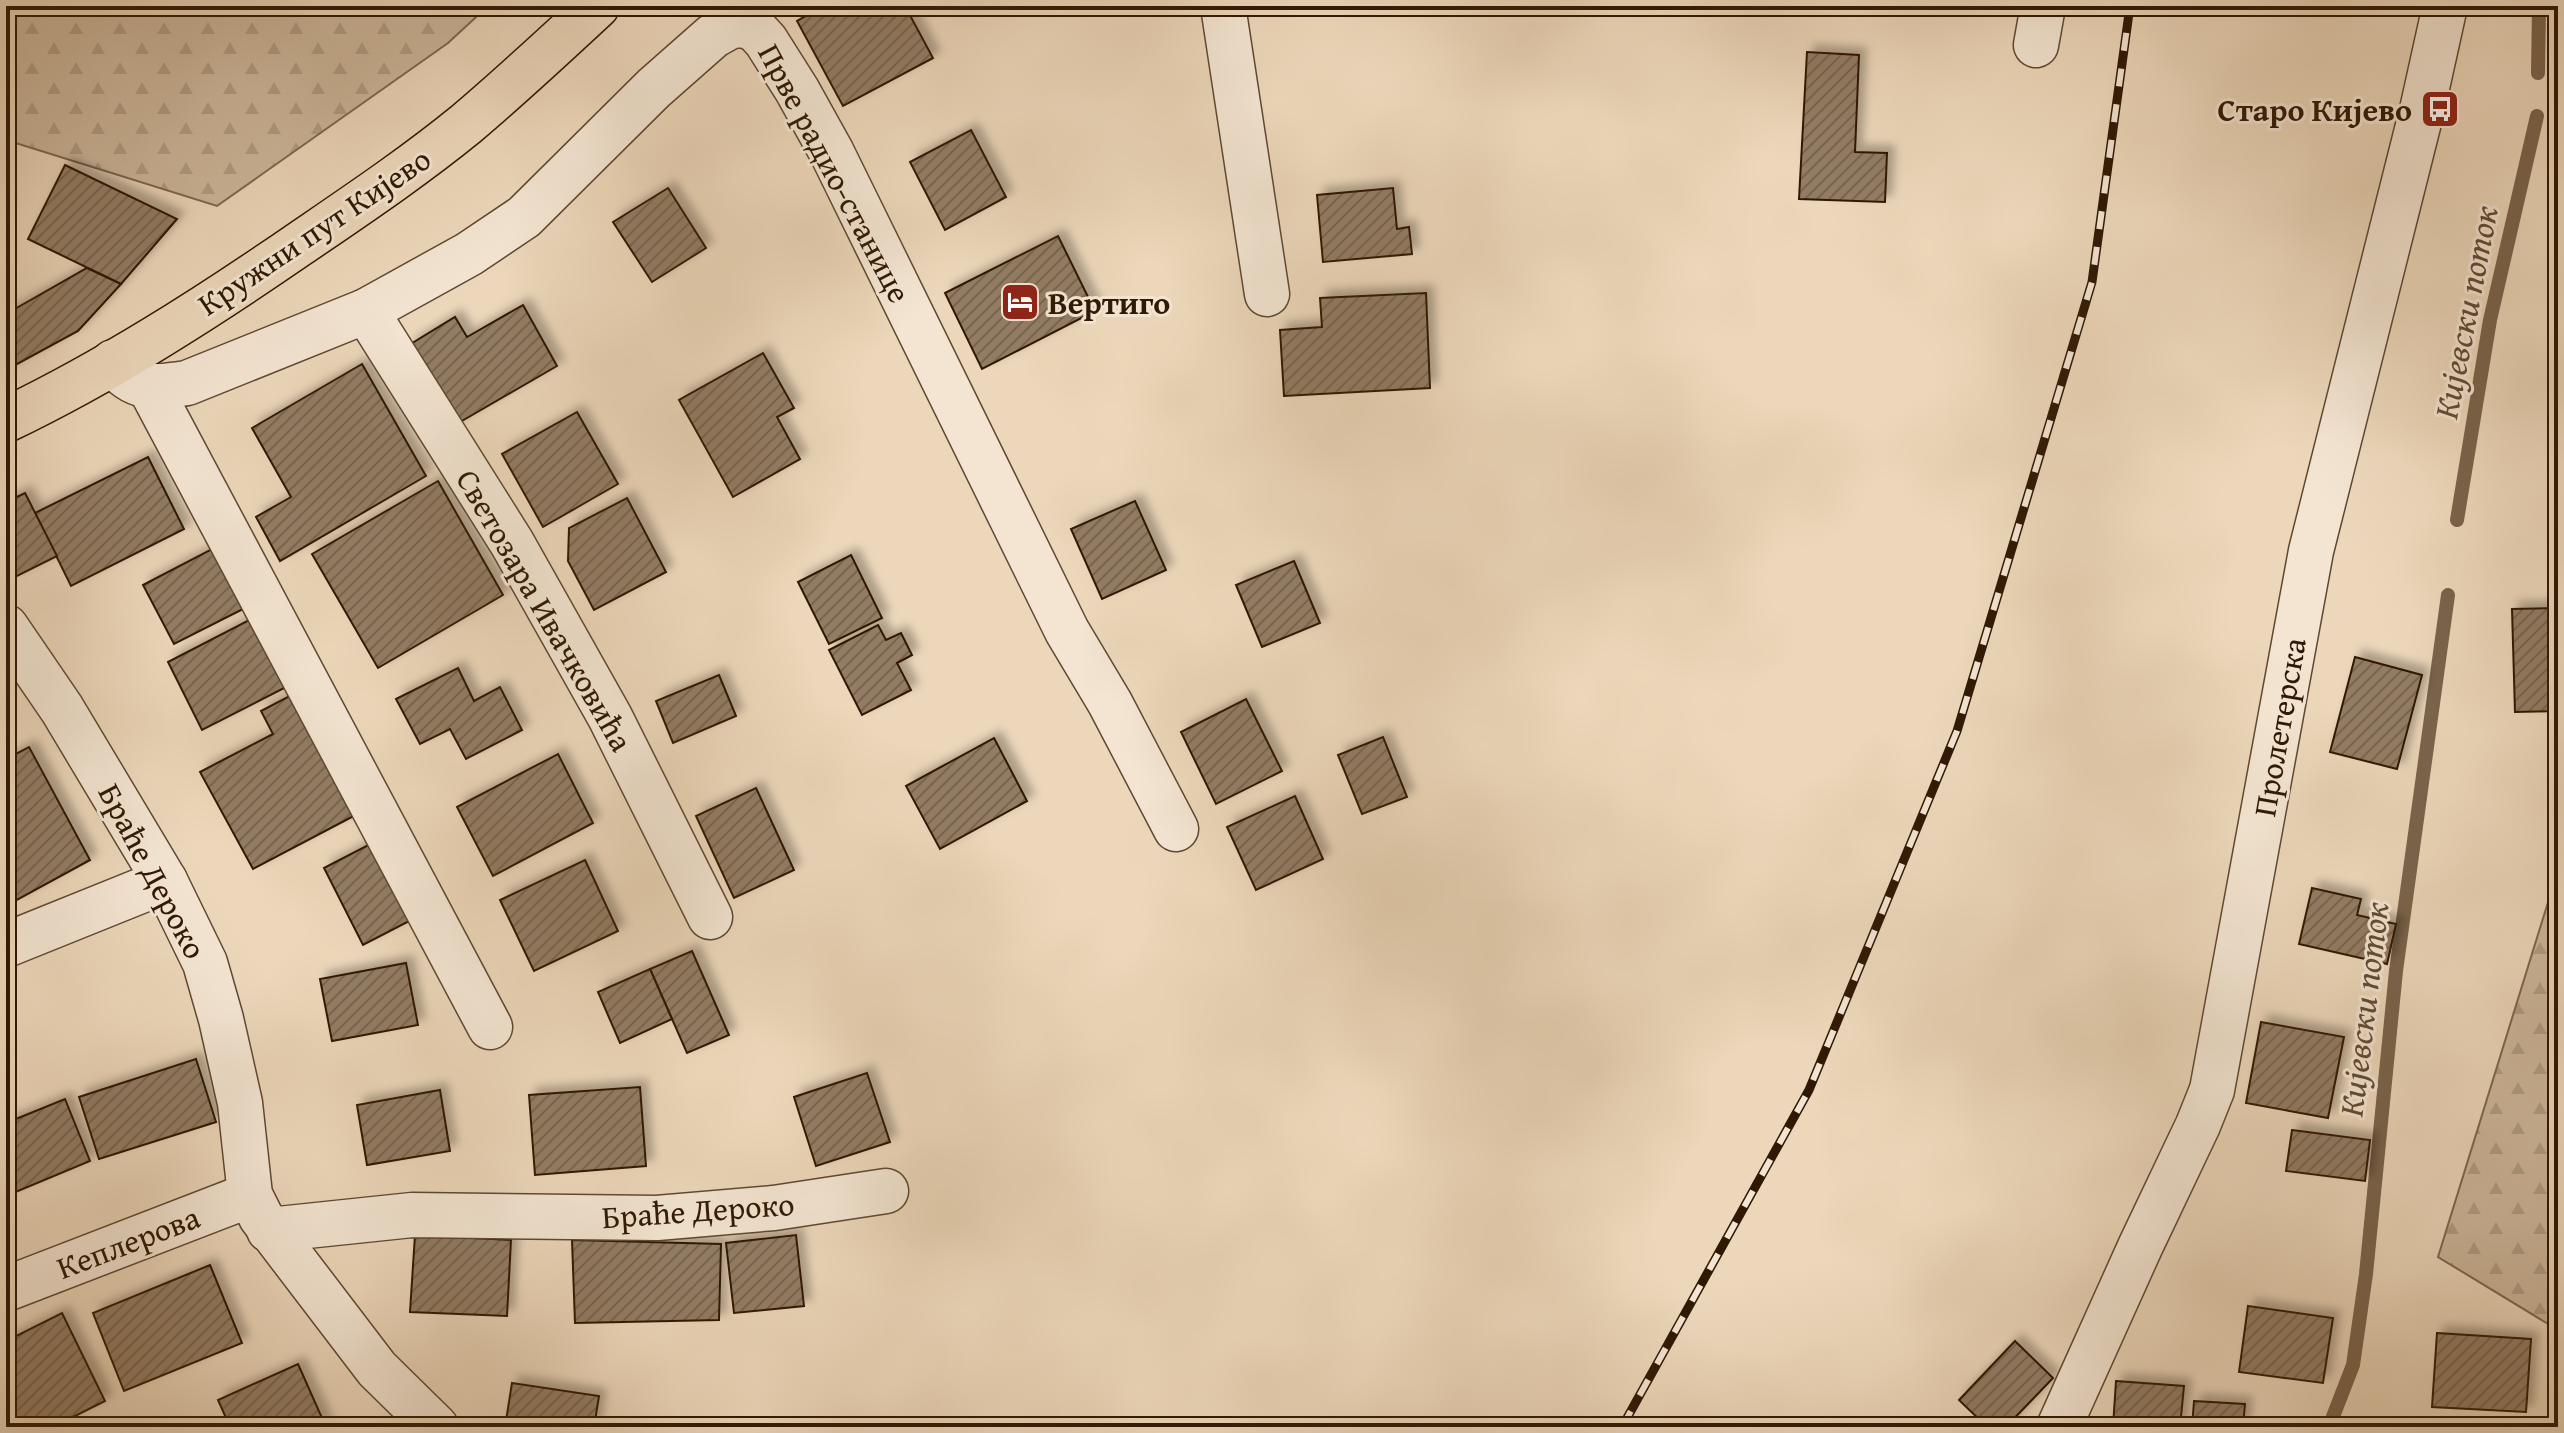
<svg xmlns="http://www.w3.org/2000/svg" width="2564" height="1433" font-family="'Gentium Book Plus',serif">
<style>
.forest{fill:url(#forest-firs);stroke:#7e6850;stroke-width:2}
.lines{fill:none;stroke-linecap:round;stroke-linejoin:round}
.stream{stroke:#7a644c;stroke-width:14}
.building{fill:url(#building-hatch);stroke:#301904;stroke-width:2;filter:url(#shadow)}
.minor-casing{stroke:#5f4832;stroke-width:47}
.major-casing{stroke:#301904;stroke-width:47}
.minor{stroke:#f3e5d2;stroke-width:44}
.major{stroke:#ecd7ba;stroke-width:44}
.rail-casing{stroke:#301904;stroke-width:9}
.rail{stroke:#f3e5d2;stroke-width:6;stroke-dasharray:18;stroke-linecap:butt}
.labels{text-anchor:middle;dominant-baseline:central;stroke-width:6;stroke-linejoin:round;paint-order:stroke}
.poi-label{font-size:32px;font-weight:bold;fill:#301904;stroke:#f3e5d2;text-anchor:end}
.street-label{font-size:32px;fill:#301904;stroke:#f3e5d2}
.water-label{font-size:34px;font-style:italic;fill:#624b34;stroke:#f3e5d2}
</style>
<defs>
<pattern id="forest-firs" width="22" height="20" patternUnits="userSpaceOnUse" patternTransform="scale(2)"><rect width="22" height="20" fill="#ccb79b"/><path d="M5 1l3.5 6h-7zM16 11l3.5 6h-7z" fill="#b09d84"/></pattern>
<pattern id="building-hatch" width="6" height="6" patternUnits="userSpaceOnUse" patternTransform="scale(2)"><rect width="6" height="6" fill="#927c63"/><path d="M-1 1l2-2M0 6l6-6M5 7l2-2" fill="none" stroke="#78654f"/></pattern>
<filter id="shadow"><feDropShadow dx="7" dy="-7" stdDeviation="4" flood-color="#0004"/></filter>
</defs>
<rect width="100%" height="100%" fill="#ecd7ba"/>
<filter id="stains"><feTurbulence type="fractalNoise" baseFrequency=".0025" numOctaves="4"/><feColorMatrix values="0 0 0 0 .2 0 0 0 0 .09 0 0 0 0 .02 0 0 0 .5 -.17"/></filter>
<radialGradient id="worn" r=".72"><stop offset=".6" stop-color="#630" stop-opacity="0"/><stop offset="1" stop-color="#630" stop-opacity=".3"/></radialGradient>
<!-- forest -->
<g class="forest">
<path d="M6,6h482l-40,37 -231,163 -211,-66z"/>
<path d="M2558,870v460l-120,-73z"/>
</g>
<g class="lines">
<!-- stream -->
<g class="stream">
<path d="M2538,73l1,-67"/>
<path d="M2457,520l33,-200 47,-204"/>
<path d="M2329,1427l24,-62 13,-91 30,-303 52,-376"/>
</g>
</g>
<!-- building -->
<g class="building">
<path d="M824,6h81l28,52 -90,48 -46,-85z"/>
<path d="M1807,52l52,3 -4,97 32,1 -2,49 -86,-3z"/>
<path d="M971,130l35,67 -61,33 -35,-68z"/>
<path d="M65,165l112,54 -56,65 -93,-45z"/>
<path d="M668,188l38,60 -54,34 -39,-60z"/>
<path d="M1393,188l4,41 12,-2 3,27 -89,8 -6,-67z"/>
<path d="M1058,236l37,75 -113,58 -37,-76z"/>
<path d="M87,268l34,16 -43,47 -72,39v-56z"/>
<path d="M1426,293l4,95 -146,8 -4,-66 42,-3 -2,-29z"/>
<path d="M523,305l34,61 -102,59 -46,-80 46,-28 12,20z"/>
<path d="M763,353l31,55 -17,9 23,42 -67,38 -54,-97z"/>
<path d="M362,364l64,112 -146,85 -24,-44 35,-20 -39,-69z"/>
<path d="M577,412l41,72 -75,43 -41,-73z"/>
<path d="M148,457l36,72 -113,57 -36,-73z"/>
<path d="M438,481l65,114 -125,73 -66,-114z"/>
<path d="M25,493l32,63 -50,25 -1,-79z"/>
<path d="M627,498l39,74 -72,38 -26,-49 1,-33z"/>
<path d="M1135,501l31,69 -64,29 -31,-70z"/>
<path d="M212,549l31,60 -69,35 -31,-59z"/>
<path d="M851,555l31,63 -53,26 -31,-62z"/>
<path d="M1294,561l26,62 -58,24 -26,-62z"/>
<path d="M2558,608v103l-43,1 -3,-103z"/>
<path d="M255,617l35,68 -88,45 -34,-68z"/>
<path d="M878,625l8,15 15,-7 11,22 -15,8 14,27 -49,25 -33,-65z"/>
<path d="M2355,657l67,18 -25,94 -67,-17z"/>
<path d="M458,668l16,33 26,-14 22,43 -56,29 -16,-30 -30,15 -24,-45z"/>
<path d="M719,675l17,41 -63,27 -17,-42z"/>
<path d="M303,689l64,120 -114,60 -53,-97 73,-38 -12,-23z"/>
<path d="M1246,699l36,72 -66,33 -35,-72z"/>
<path d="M1383,737l24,60 -45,17 -24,-59z"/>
<path d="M994,738l33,63 -87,48 -34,-63z"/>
<path d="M29,747l61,113 -75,41 -9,-16v-126z"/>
<path d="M558,754l35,69 -100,53 -36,-69z"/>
<path d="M756,788l38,82 -60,28 -38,-82z"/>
<path d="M1295,796l28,63 -67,31 -29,-63z"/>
<path d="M376,841l39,77 -52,27 -39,-77z"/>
<path d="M585,860l33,71 -84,40 -34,-71z"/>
<path d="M2312,888l49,11 -4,16 39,9 -9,40 -88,-20z"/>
<path d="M692,951l37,84 -42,18 -37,-84z"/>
<path d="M406,963l12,62 -86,16 -12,-62z"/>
<path d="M650,969l22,50 -52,24 -22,-51z"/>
<path d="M2261,1022l83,15 -16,81 -82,-15z"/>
<path d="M196,1059l20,63 -117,37 -20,-62z"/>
<path d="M867,1073l23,69 -74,24 -22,-69z"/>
<path d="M640,1087l6,79 -111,9 -6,-80z"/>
<path d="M440,1090l10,61 -83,14 -10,-60z"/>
<path d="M65,1099l25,62 -84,35v-73z"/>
<path d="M2292,1130l78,10 -5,41 -79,-10z"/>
<path d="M415,1235l96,5 -4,76 -97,-4z"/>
<path d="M796,1235l8,71 -70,7 -8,-70z"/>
<path d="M572,1240l149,4 -2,76 -144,3z"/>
<path d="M210,1265l32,78 -118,48 -31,-78z"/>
<path d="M2248,1306l85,12 -10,65 -84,-11z"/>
<path d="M62,1313l43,88 -52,26h-47v-86z"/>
<path d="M2437,1333l94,6 -5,73 -94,-5z"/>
<path d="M2015,1341l38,37 -47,49h-19l-28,-27z"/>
<path d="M298,1364l28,63h-96l-12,-27z"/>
<path d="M2116,1381l68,5 -4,41h-67z"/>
<path d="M512,1383l87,13 -5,31h-89z"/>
<path d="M2194,1401l51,3 -2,23h-51z"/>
</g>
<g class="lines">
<defs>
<g id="minor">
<path d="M1223,6l44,288"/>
<path d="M2036,45l7,-39"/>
<path d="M366,311l146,232 98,174 100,200"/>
<path d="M113,362c20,29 43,26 74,21l179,-72 103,-57 55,-37 130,-129 59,-52 18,-10 13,-1 12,5 10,11 31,49 35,63 235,478 43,72 66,126"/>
<path d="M149,386l341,641"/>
<path d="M6,627l56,82 103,172 40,82 16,56 19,84 10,92 11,22 116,152 59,58"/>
<path d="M6,945l159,-64"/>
<path d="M269,1230l143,-15 245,3 117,-10 112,-17"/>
<path d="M6,1289l244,-94"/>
<path d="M2059,1427l81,-180 58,-122 14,-35 99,-539 111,-441 23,-104"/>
</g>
<path id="major" d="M6,420c102,-49 199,-111 292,-175 57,-39 114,-77 168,-121 45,-38 88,-78 131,-118"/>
</defs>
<!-- minor casing -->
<use href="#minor" class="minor-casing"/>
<!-- major casing -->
<use href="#major" class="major-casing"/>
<!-- minor -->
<use href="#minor" class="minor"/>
<!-- major -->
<use href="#major" class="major"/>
<defs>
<path id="rail" d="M1622,1427l187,-337 148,-359 135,-449 38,-276"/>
</defs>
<!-- rail casing -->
<use href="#rail" class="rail-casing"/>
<!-- rail -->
<use href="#rail" class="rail"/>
</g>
<!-- icons -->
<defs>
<symbol id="bus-square" viewBox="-11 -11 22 22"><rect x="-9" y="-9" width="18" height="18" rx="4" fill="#8f2418" stroke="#f3e5d2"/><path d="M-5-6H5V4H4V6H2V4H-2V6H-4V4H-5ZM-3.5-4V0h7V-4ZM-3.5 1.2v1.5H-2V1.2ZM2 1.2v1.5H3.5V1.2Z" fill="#fff"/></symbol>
<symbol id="hotel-square" viewBox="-11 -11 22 22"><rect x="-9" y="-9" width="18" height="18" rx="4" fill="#8f2418" stroke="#f3e5d2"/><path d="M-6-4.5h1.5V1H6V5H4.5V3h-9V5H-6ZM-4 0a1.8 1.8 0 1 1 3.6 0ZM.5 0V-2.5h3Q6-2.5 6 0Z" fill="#fff"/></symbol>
</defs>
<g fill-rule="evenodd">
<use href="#bus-square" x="2418" y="87" width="44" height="44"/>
<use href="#hotel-square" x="998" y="280" width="44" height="44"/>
</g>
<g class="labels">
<!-- poi labels -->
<g class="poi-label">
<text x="2412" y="109">Старо Кијево</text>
<text x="1048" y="302" text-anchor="start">Вертиго</text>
</g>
<!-- street labels -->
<g class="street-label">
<text transform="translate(835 173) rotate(62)">Прве радио-станице</text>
<text transform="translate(314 231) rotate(-34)">Кружни пут Кијево</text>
<text transform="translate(545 610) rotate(60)">Светозара Ивачковића</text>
<text transform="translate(2279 727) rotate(-80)">Пролетерска</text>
<text transform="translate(153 871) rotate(62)">Браће Дероко</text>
<text transform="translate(698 1210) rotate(-4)">Браће Дероко</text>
<text transform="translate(128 1242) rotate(-21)">Кеплерова</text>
</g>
<!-- water labels -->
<g class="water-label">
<text transform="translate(2465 312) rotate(-79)">Кијевски поток</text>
<text transform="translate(2363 1009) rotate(-83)">Кијевски поток</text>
</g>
</g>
<!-- margin -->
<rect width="2564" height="1433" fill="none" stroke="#ecd7ba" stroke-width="32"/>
<rect x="8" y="8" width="2548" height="1417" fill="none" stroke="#301904" stroke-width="4"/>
<rect x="16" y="16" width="2532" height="1401" fill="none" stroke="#301904" stroke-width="2"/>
<rect width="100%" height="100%" filter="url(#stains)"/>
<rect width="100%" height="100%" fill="url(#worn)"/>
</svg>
